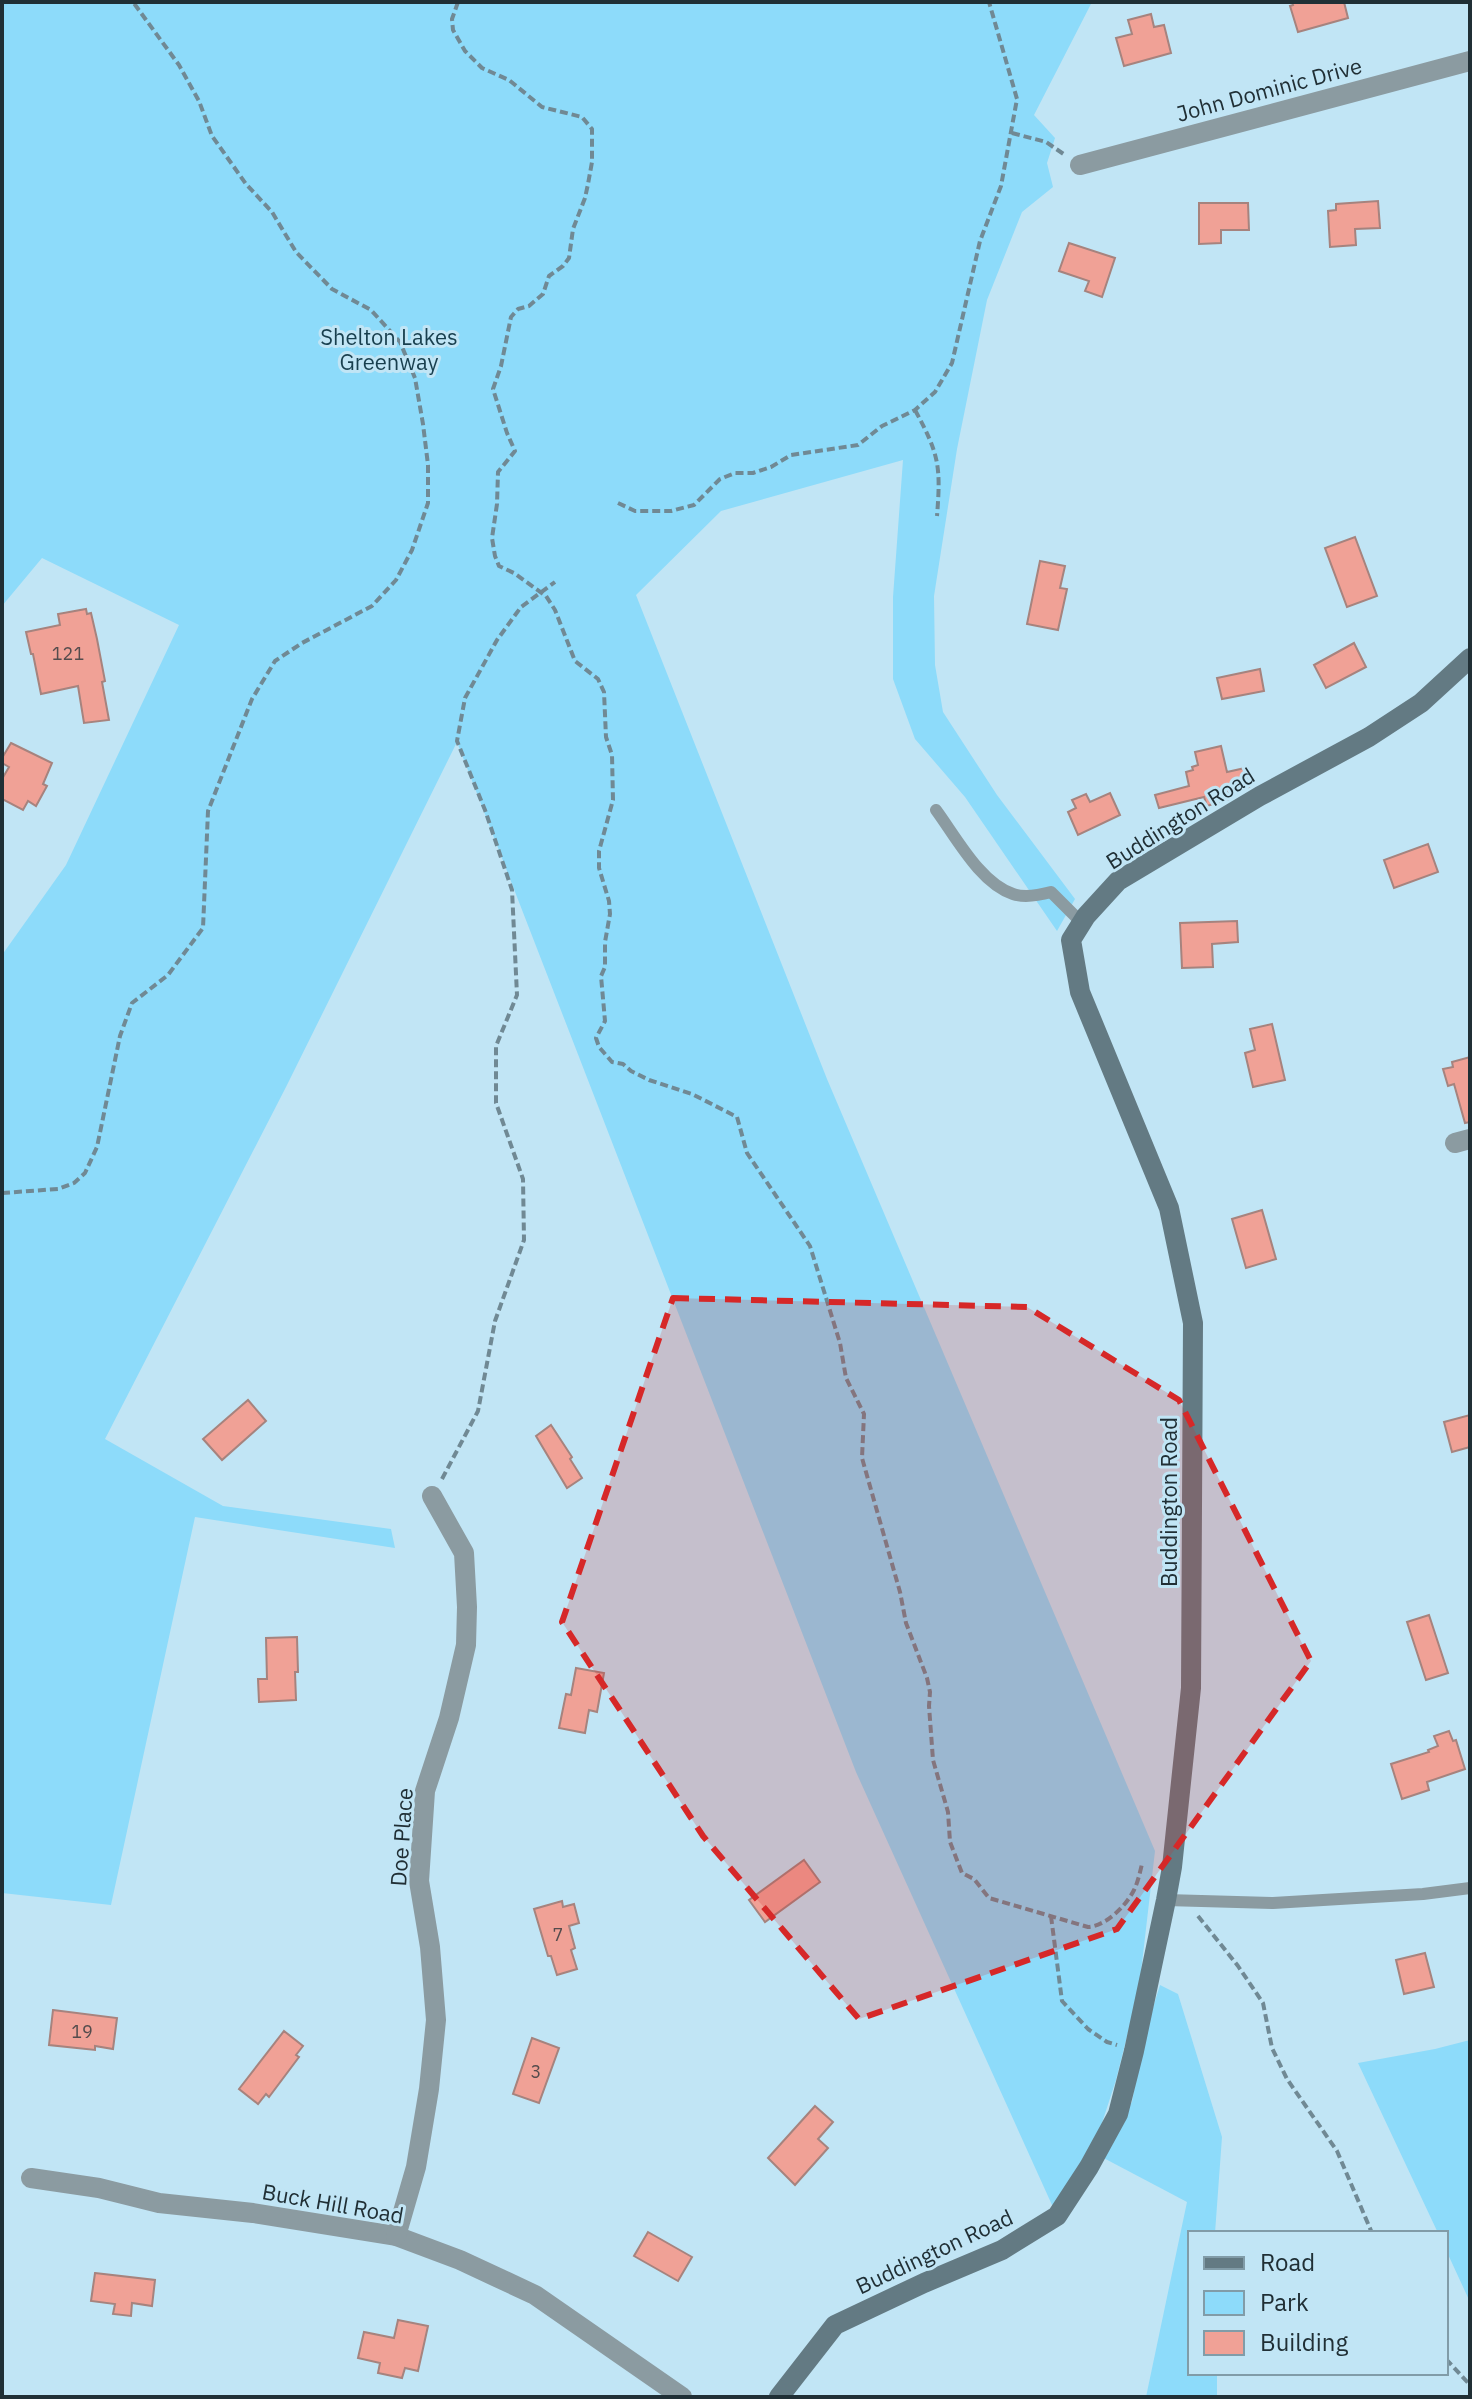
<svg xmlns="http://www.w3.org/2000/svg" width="1472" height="2399" font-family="'IBM Plex Sans',sans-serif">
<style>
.green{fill:#8ddbfa}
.building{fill:#f0a196;stroke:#a6837e;stroke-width:2}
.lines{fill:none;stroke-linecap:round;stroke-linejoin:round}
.path{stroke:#708994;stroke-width:4;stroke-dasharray:8 4;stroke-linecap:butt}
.lane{stroke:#8b9ba1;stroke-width:12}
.street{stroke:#8b9ba1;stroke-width:20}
.secondary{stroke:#637a83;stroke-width:20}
.marked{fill:#d62828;fill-opacity:0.2;stroke:#d62828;stroke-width:6;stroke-dasharray:16 10;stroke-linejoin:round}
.labels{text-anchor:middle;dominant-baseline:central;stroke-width:6;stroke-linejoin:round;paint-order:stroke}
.number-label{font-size:18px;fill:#544c4d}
.street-label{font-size:22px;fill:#202f35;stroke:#c1e5f5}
.park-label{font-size:22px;fill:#183f4e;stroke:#c1e5f5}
</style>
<rect width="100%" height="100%" fill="#c1e5f5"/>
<!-- green -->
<g class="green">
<path d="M2,2h1090l-58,113 21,23 -8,25 6,24 -31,25 -35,88 -30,149 -23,147 1,69 8,47 54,83 78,104 -18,32 -92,-134 -50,-58 -22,-60v-82l10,-137 -182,51 -85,84 191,484 328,772 -16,138 -23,91 -16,49 -43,87 -201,-444 -399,-1030 -171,345 -181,352 118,67 168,23 4,19 -200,-31 -84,388 -109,-12v-938l64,-90 113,-240 -137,-67 -40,48z"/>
<path d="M1160,1985l18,9 44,143 -7,96h-25v140h27v24h-71l41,-195 -91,-48 36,-52 11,-62z"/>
<path d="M1470,2040v262l-24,-52v-17h-8l-80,-170 77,-14z"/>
</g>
<!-- building -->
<g class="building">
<path d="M1292,2h52l4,16 -50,14 -8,-26 3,-1z"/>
<path d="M1151,14l3,13 10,-2 7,28 -47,13 -8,-28 16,-4 -4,-14z"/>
<path d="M1378,201l2,27 -25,1 1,16 -26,2 -2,-36 8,-1v-6z"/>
<path d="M1199,203h49l1,27h-28v13l-22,1z"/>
<path d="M1069,243l46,15 -13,39 -17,-6 4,-10 -30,-10z"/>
<path d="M1355,537l22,59 -30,11 -22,-59z"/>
<path d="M1040,561l25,5 -5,22 7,1 -9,41 -31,-6z"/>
<path d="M86,609l1,5 4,-1 6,26 8,42 -3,1 7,38 -25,3 -6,-37 -37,8 -8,-40h-2l-5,-22 34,-7 -2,-11z"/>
<path d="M1354,643l12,24 -40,21 -12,-23z"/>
<path d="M1260,669l4,22 -42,8 -5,-21z"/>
<path d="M11,743l41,20 -9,21 4,2 -11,20 -8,-5 -5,9 -21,-11v-20l7,-12 -7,-4v-5z"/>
<path d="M1221,746l6,26 18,-4 4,19 -22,5 2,7 -22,7 -3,-9 -45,11 -4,-13 34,-9 -3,-14 7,-2 -1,-3 6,-2 -3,-13z"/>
<path d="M1110,793l10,22 -42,20 -10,-23 8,-4 -4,-8 14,-6 4,8z"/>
<path d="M1428,844l10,28 -44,16 -10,-28z"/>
<path d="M1237,921l1,21 -26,2 1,23 -31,1 -2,-45z"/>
<path d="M1272,1024l13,56 -32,7 -8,-34 10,-3 -5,-21z"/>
<path d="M1470,1057v65l-5,1 -11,-39 -6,2 -5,-17 10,-2 -1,-5z"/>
<path d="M1262,1210l14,49 -30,9 -14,-49z"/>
<path d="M248,1400l18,21 -44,39 -19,-21z"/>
<path d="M1470,1415v32l-18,5 -8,-30z"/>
<path d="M551,1425l21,32 -2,2 12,19 -15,10 -31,-52z"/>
<path d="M1429,1615l19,58 -22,7 -19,-58z"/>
<path d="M297,1637l1,35h-3l1,28 -37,2 -1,-23h9l-1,-41z"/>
<path d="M576,1668l28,5 -7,39 -8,-2 -4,23 -26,-5 7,-34 5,1z"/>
<path d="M1449,1731l4,10 3,-1 9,29 -38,13 2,8 -27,9 -11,-35 38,-12 -1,-2 10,-4 -4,-10z"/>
<path d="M804,1860l16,22 -55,40 -16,-22z"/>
<path d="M562,1901l1,6 11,-3 5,19 -10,3 6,22 -4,2 6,19 -20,6 -6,-19h-3l-14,-47z"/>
<path d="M1425,1953l9,34 -30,7 -8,-34z"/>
<path d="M53,2010l64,8 -4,31 -18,-3v4l-46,-5z"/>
<path d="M284,2031l19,15 -7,9 3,2 -30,40 -3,-3 -8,10 -19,-15z"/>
<path d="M532,2038l27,10 -20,55 -26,-9z"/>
<path d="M815,2106l18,16 -15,17 10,9 -33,37 -27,-27z"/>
<path d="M648,2232l44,25 -14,24 -44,-25z"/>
<path d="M95,2273l60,7 -3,26 -20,-3 -1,13 -18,-2 2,-10 -24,-3z"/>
<path d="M398,2320l30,6 -10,45 -13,-3 -3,10 -24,-5 2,-10 -22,-5 6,-26 30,6z"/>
</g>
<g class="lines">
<!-- path -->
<g class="path">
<path d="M458,2l-6,17 1,11 12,21 17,17 27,12 33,27 40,10 10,12v33l-4,22 -3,14 -12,31 -4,29 -6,8 -14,10 -6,18 -14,12 -11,3 -7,8 -10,49 -8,23 14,44 8,18 -17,21 -1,32 -5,34 3,18 4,10 15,7 32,23 9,14 20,51 23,18 6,13 2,45 6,18 1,45 -14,51v17l10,33 1,13 -5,28v25l-4,9 4,45 -9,17 3,9 13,15 11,2 8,7 18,9 43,14 45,23 10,36 63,93 30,97 6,35 18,36 -2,44 38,134 6,31 21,55 3,14 -1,14 4,54 15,52 2,30 12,31 12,6 15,19 99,29c18,-1 38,-21 46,-37 4,-8 6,-18 8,-26"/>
<path d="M1012,133l34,9 19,13"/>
<path d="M915,410c24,44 26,56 22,106"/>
<path d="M618,503l17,8h36l23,-6 26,-26 15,-6h18l18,-6 20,-12 67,-10 24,-19 33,-16 20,-18 17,-29 28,-122 21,-55 16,-87 -28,-97"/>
<path d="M2,1193l56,-4 16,-6 11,-10 12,-26 23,-111 12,-33 36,-28 35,-47 5,-117 44,-112 23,-38 27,-18 70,-37 24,-26 16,-30 16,-47v-38l-5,-41 -8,-46 -15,-36 -29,-32 -39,-21 -36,-37 -24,-40 -26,-28 -34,-48 -13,-35 -20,-36 -46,-63"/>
<path d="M442,1479l36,-68 17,-90 29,-81 -1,-61 -27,-76v-57l21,-51 -5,-105 -27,-80 -28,-69 8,-43 32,-58 24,-33 34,-25"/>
<path d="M1051,1916l11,85 26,28 19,13 10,3"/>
<path d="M1198,1916l40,50 25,37 9,45 15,31 50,72 35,82"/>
<path d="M1446,2359l24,26"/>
</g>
<!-- lane -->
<g class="lane">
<path d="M936,810c20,27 44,73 77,84 12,4 27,1 38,-2l31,31"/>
<path d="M1166,1900l107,3 150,-9 47,-6"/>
</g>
<!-- street -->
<g class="street">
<path d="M1080,165l390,-104"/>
<path d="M1455,1143l15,-4"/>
<path d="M31,2178l68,10 60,15 94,10 143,23 64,24 75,35 147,102"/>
<path d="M396,2236l20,-69 13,-78 7,-69 -6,-73 -11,-66 6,-90 24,-73 17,-73 1,-38 -3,-54 -32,-57"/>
</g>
<!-- secondary -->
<path class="secondary" d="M779,2397l56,-72 89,-42 78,-33 55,-34 32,-49 29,-53 16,-63 32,-151 6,-33 19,-179 2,-365 -24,-115 -89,-216 -9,-52 15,-24 32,-35 142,-85 109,-59 52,-34 49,-45"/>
</g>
<!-- marked area -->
<path class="marked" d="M673,1298l354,9 152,93 132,261 -194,268 -258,90 -156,-183 -141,-214z"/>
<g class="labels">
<!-- number labels -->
<g class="number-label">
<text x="68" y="653">121</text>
<text x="558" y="1934">7</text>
<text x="82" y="2031">19</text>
<text x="536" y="2071">3</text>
</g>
<!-- street labels -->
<g class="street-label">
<text transform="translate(1269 89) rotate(-15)">John Dominic Drive</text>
<text transform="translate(1180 818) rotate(-32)">Buddington Road</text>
<text transform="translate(1168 1502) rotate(-90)">Buddington Road</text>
<text transform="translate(401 1837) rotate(-86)">Doe Place</text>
<text transform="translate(333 2203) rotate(10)">Buck Hill Road</text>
<text transform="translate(934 2251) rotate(-25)">Buddington Road</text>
</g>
<!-- park labels -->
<g class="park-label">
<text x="389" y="336">Shelton Lakes<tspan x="389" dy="25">Greenway</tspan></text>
</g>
</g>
<!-- border -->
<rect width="1472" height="2399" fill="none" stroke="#202f35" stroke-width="8"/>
<!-- legend -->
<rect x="1188" y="2231" width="260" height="144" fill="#c1e5f5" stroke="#819ca8" stroke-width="2"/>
<rect x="1204" y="2257" width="40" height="12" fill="#637a83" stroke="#819ca8" stroke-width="2"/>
<text x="1260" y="2271" font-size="24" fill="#202f35">Road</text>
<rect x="1204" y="2291" width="40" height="24" fill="#8ddbfa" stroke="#819ca8" stroke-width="2"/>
<text x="1260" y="2311" font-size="24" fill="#202f35">Park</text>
<rect x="1204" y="2331" width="40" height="24" fill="#f0a196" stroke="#819ca8" stroke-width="2"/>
<text x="1260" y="2351" font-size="24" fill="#202f35">Building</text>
</svg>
